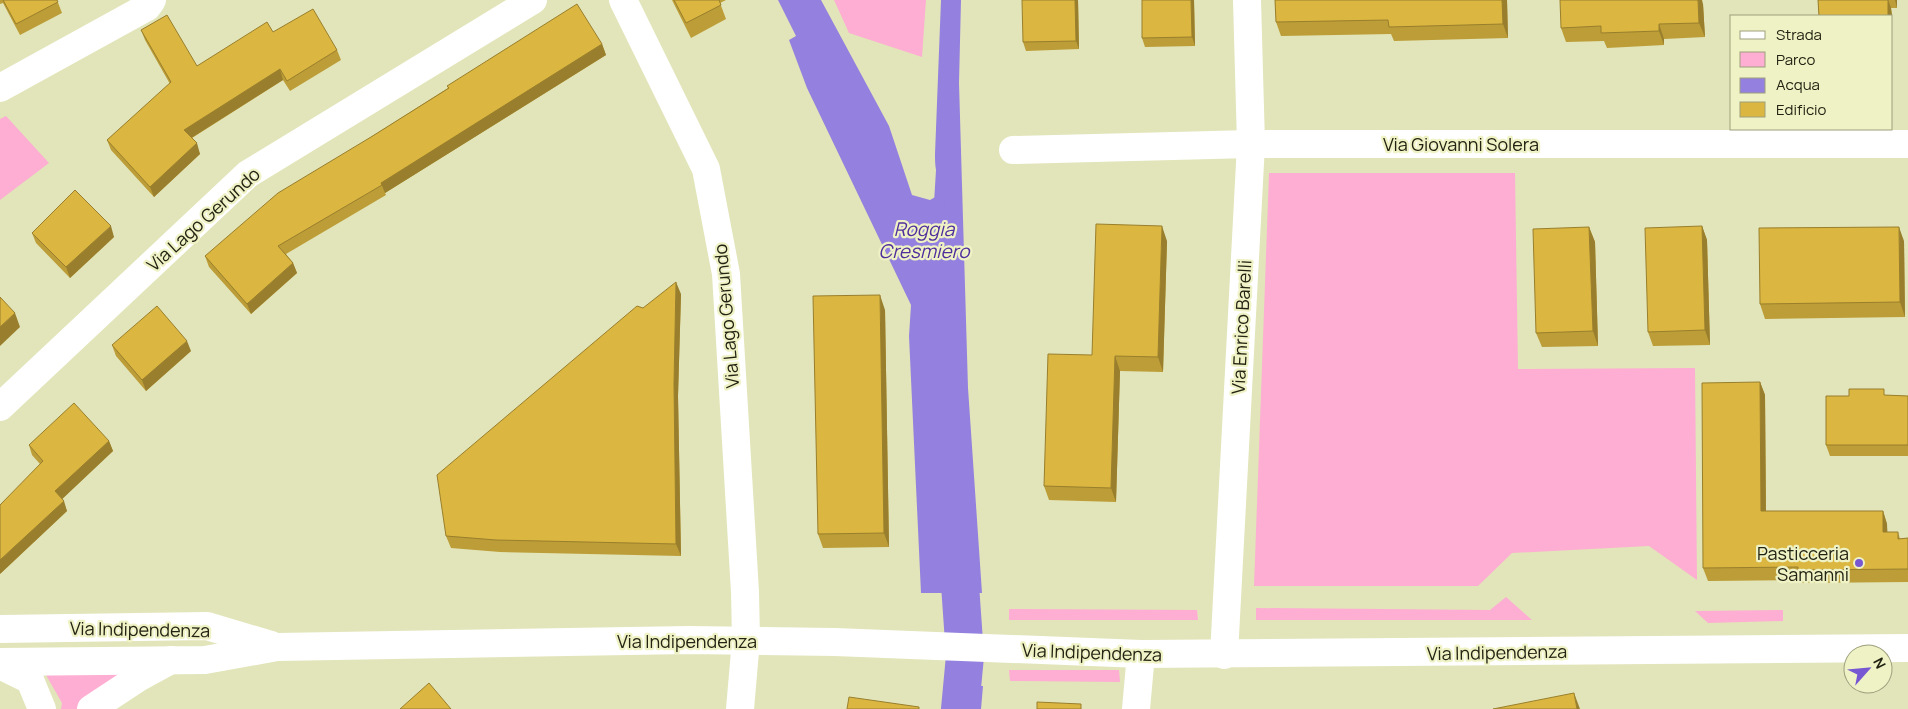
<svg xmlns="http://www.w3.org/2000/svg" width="1908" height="709" font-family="Manrope,sans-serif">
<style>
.green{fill:#fdaed2}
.water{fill:#9380df}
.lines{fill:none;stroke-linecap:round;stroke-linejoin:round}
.stream{stroke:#9380df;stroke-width:11}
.canal{stroke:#9380df;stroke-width:38}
.minor{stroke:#fff;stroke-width:28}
.tertiary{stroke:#fff;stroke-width:28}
.wall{fill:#bc9d37}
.shaded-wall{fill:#997f2d}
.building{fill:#dbb640;stroke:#997f2d}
.poi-dot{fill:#7758d2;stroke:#eff2c5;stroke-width:2}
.labels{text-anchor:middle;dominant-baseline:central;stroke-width:4.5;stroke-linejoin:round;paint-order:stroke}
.street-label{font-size:18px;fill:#222312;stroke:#eff2c5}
.poi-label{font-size:18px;fill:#222312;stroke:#eff2c5;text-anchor:end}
.water-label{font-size:19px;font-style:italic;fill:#502f9d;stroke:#eff2c5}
</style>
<rect width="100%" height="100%" fill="#e2e5b9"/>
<!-- green -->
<g class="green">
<path d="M834,0h92l-4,57 -73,-24z"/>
<path d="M6,116l43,47 -49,37v-81z"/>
<path d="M1269,173h246l3,196 177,-1 2,212 -48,-34 -137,7 -34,33h-224z"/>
<path d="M1506,597l26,23h-276v-12l234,2z"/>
<path d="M1009,609l188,1 1,10h-189z"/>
<path d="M1783,610v11l-75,2 -13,-12z"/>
<path d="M1009,670h110l1,12 -110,-1z"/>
<path d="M124,674l-46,35h-17l1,-6 -16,-28z"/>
</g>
<!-- water -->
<g class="water">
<path d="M778,0h43l68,126 23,69 18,5 14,-8c3,-14 -5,-12 -8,-22 -1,-5 -1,-11 -1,-16l6,-154h20l-2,83 9,305 14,205h-61l-12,-257 2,-31 -104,-217 -18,-48 7,-4z"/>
<path d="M950,686h33l-2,23h-32z"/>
</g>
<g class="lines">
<!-- stream -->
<path class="stream" d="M939,211l3,-49"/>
<!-- canal -->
<path class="canal" d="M957,542l8,114 -5,53"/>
<!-- minor -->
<g class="minor">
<path d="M623,0l83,169 20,105 19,318 1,48 -6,69"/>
<path d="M0,88l147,-81 5,-7"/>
<path d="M1013,150l238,-6h657"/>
<path d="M0,407l248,-233 285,-174"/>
<path d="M1224,655l27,-511 -4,-144"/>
<path d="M0,665l30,15 12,29"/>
<path d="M91,709l47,-31 33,-18"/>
<path d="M1136,709l5,-55"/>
</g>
<!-- tertiary -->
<g class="tertiary">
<path d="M0,629l207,-3 64,19"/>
<path d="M0,662l205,-2 72,-13 412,-7 146,2 306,12 767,-6"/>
</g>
</g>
<!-- wall -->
<g class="wall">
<path d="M0,0h57l5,13 -42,22 -17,-32 -3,1z"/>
<path d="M672,0h54l-6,3 6,16 -35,19z"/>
<path d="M1078,0l1,49 -53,2 -3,-9z"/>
<path d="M1142,0h52l1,46 -50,1 -3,-9z"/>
<path d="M1275,0h232l1,38 -114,3 -3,-7 -110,2 -5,-14z"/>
<path d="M1818,0h79v8h-6l1,8h-73z"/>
<path d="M1703,4l2,33 -41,2v6l-57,3 -3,-7 -38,1 -5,-14z"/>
<path d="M141,30l56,36 76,-34 64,18 4,10 -51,31 -7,-11 -91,58 8,16 -46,43 -43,-47 -4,-10 63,-56 -25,-44z"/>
<path d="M602,44l4,11 -221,138 1,2 -100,59 7,9 4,10 -46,41 -42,-47 -4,-11 166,-119 77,-49 -1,-2z"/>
<path d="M1702,226l5,14 3,105 -57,1 -5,-14z"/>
<path d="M1589,227l6,15 3,104 -56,1 -6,-14z"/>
<path d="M32,233l82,4 -44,41 -34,-35z"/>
<path d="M1167,241l-4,131 -43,-1 -4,131 -67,-2 -5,-14 48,-131z"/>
<path d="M1904,241l1,76 -140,2 -5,-15z"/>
<path d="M681,294l-3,102 3,160 -181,-4 -49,-4 -5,-12z"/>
<path d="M885,310l4,237 -66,1 -5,-14z"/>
<path d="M112,345l79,6 -45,40 -30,-35z"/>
<path d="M1760,382l5,13 1,116h117l4,13v8h11l2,7 8,-1v44l-106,1 -1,-3 -93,1 -5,-13z"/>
<path d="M1886,395l22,1v60h-78l-4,-11z"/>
<path d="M109,441l4,10 -51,48 5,12 -67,63 40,-110 -8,-9 -3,-10z"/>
</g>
<!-- shaded-wall -->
<g class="shaded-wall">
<path d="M1075,0h3l1,49 -3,-8z"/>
<path d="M1191,0h3l1,46 -3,-9z"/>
<path d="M1502,0h5l1,38 -5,-14z"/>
<path d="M1698,0h4l1,4 2,33 -6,-14z"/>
<path d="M1888,0l3,8 1,8h-4z"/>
<path d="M1895,0h2v8z"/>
<path d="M1659,24l5,15v6l-5,-14z"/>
<path d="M602,44l4,11 -221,138 -4,-10z"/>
<path d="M280,69l3,11 -95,60 -4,-10z"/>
<path d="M197,143l3,11 -46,43 -4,-10z"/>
<path d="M111,226l3,11 -44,41 -4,-11z"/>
<path d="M1162,226l5,15 -4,131 -5,-15z"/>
<path d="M1702,226l5,14 3,105 -5,-15z"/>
<path d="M1589,227l6,15 3,104 -5,-15z"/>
<path d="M1899,227l5,14 1,76 -5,-15z"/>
<path d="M293,263l4,10 -46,41 -4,-10z"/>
<path d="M676,282l5,12 -3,102 3,160 -5,-12 -2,-160z"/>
<path d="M880,295l5,15 4,237 -5,-14z"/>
<path d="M15,313l5,14 -20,19v-19z"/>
<path d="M187,341l4,10 -45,40 -4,-11z"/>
<path d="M1115,356l5,15 -4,131 -5,-14z"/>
<path d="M1760,382l5,13 1,128 -5,-12z"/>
<path d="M109,441l4,10 -54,51 -4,-11z"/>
<path d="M64,501l3,10 -67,63v-14z"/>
<path d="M1883,511l4,13 1,20 -5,-12z"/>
<path d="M1574,693l6,16h-3z"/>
</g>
<!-- building -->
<g class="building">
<path d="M3,0h54l1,2 -42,22z"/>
<path d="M674,0h45l2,5 -35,18z"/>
<path d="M1022,0h53l1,41 -53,1z"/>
<path d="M1142,0h49l1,37 -50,1z"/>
<path d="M1275,0h227l1,24 -114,3 -1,-7 -112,2z"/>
<path d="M1560,0h138l1,23 -40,1v7l-58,2v-7l-40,2z"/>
<path d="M1818,0h70v16h-69z"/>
<path d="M577,4l25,40 -221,139 1,2 -104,61 15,17 -46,41 -42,-48 73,-63 93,-56 78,-49 -2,-2z"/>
<path d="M313,9l24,41 -50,31 -7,-12 -96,61 13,13 -47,44 -43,-47 64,-58 -30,-52 26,-15 30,51 70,-44 6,10z"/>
<path d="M75,190l36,36 -45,41 -34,-34z"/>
<path d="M1096,224l66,2 -4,131 -43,-1 -4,132 -67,-2 4,-132 44,1z"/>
<path d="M1702,226l3,104 -57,2 -3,-104z"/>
<path d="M1589,227l4,104 -57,2 -3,-104z"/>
<path d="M1899,227l1,75 -140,2 -1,-76z"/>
<path d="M676,282l-2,102 2,160 -180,-4 -50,-4 -9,-61 200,-169 6,2z"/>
<path d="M880,295l4,238 -66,1 -5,-238z"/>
<path d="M0,297l15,16 -15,14z"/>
<path d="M157,306l30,35 -45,39 -30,-35z"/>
<path d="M1760,382l1,129h122v21h15v7l10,-1v31l-110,1v-3l-95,1 -1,-185z"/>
<path d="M1849,389h35v6l24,1v49h-82v-49h23z"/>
<path d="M74,403l35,38 -54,50 9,10 -64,59v-55l43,-44 -14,-16z"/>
<path d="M429,683l22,26h-51z"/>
<path d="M1574,693l3,16h-84z"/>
<path d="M849,697l70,10v2h-72z"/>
<path d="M1037,702l44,2v5h-44z"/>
</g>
<!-- markers -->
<circle class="poi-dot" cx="1859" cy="563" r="5"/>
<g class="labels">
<!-- street labels -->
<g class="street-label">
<text x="1461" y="144">Via Giovanni Solera</text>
<text transform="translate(203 219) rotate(-42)">Via Lago Gerundo</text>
<text transform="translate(726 316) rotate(-95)">Via Lago Gerundo</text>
<text transform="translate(1241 327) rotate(-87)">Via Enrico Barelli</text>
<text transform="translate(140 629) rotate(1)">Via Indipendenza</text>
<text x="687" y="641">Via Indipendenza</text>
<text transform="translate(1092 652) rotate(2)">Via Indipendenza</text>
<text transform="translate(1497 652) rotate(-1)">Via Indipendenza</text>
</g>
<!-- poi labels -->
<g class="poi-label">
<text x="1849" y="553">Pasticceria<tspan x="1849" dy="21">Samanni</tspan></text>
</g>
<!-- water labels -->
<g class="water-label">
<text x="924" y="229">Roggia<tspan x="924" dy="22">Cresmiero</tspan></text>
</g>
</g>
<!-- legend -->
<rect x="1730" y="15" width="162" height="115" fill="#eff2c5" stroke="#9d9f7d"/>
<rect x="1740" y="31" width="25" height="8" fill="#ffffff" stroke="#9d9f7d"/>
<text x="1776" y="40" font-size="15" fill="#222312">Strada</text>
<rect x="1740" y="52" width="25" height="15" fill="#fdaed2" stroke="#9d9f7d"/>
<text x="1776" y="65" font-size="15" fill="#222312">Parco</text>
<rect x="1740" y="78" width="25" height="15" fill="#9380df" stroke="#9d9f7d"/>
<text x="1776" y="90" font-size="15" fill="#222312">Acqua</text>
<rect x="1740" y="102" width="25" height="15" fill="#dbb640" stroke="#9d9f7d"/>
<text x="1776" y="115" font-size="15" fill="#222312">Edificio</text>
<!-- north arrow -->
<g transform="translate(1868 669) rotate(63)"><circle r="24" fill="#eff2c5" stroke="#9d9f7d"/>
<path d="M0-4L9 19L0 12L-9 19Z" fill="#7758d2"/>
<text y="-8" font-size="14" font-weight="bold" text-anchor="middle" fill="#222312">N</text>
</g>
</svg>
